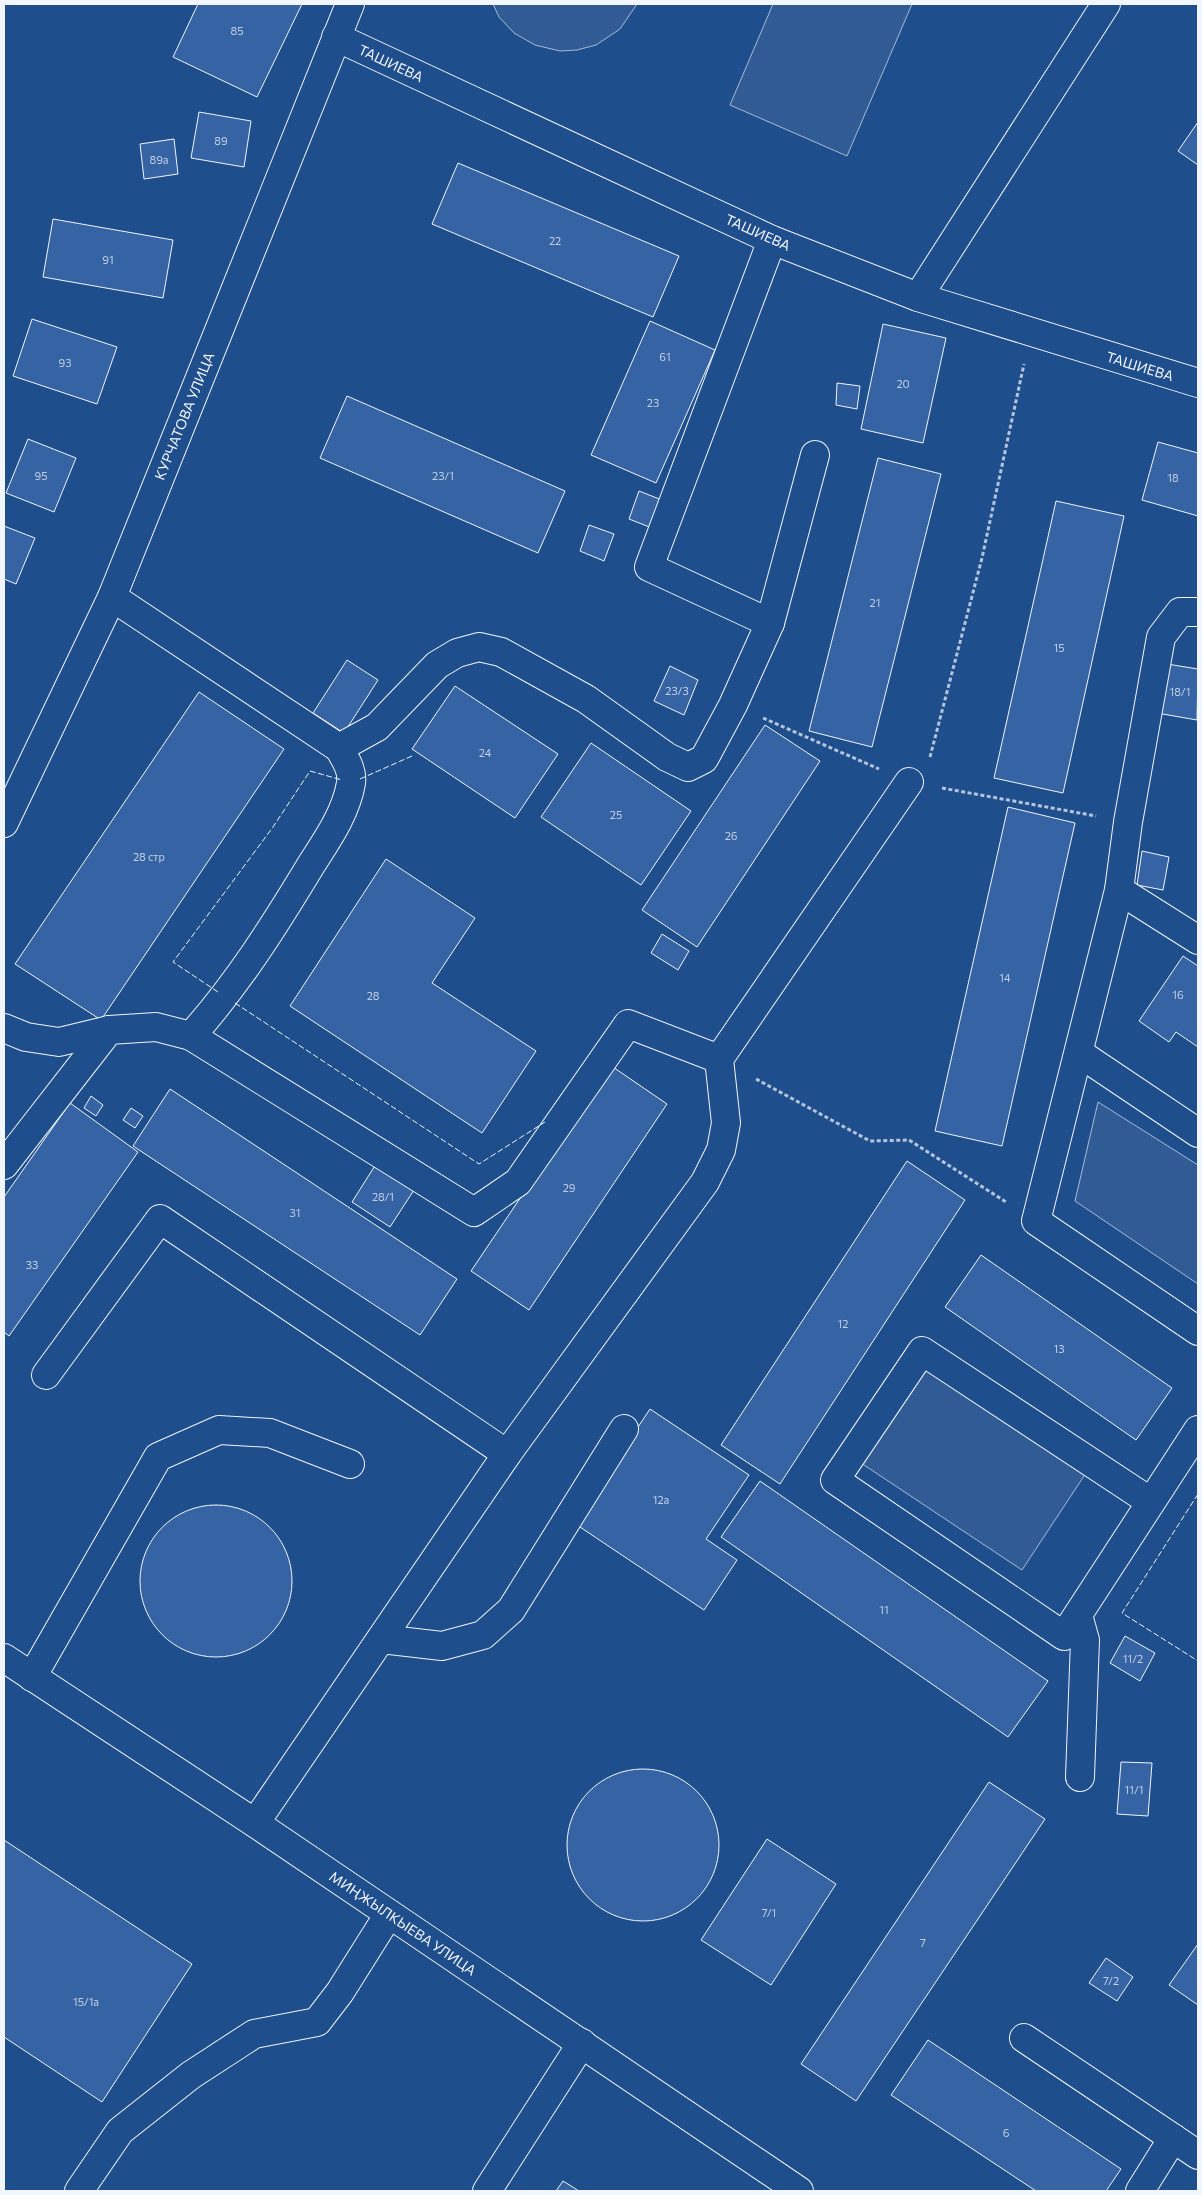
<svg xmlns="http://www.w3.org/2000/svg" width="1202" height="2195" font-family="Commissioner,sans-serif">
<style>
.built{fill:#305b95;stroke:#a8bbd7}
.building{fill:#3563a3;stroke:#f2f6ff}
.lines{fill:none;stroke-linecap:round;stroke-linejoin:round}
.minor-casing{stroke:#f2f6ff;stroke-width:30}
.path{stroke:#b3c4dc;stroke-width:3;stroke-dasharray:4 2.5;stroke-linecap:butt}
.minor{stroke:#1f4e8c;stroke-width:28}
.fence{stroke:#f2f6ff;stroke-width:1;stroke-dasharray:6 2.5;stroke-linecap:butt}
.labels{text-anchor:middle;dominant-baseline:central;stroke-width:4;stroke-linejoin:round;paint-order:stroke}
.number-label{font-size:11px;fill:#c3d1e8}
.street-label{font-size:14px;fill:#f2f6ff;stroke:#1f4e8c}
</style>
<rect width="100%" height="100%" fill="#1f4e8c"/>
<!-- built -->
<g class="built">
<path d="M493,4h144l-17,25 -24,16 -19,5 -17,1 -25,-6 -21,-12 -15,-16z"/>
<path d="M773,4h139l-65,152 -117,-51z"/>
<path d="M1098,1102l100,63v119l-123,-83z"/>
<path d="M922,1364l164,109 -64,97 -164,-109z"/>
</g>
<!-- building -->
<g class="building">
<path d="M198,4h104l-45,93 -84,-40z"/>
<path d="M199,112l52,9 -7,46 -53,-9z"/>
<path d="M1198,122v43l-20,-14z"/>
<path d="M174,139l4,35 -34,5 -4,-35z"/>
<path d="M458,163l221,93 -26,61 -221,-93z"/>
<path d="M53,219l120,21 -10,58 -120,-21z"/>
<path d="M32,319l85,28 -20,57 -84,-28z"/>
<path d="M650,321l65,29 -59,133 -65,-28z"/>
<path d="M883,324l63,14 -23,105 -62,-14z"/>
<path d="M837,383l23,3 -3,23 -21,-4z"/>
<path d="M347,396l218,95 -27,62 -218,-95z"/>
<path d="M28,439l48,19 -22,54 -48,-19z"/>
<path d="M1158,442l40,11v63l-56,-16z"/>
<path d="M878,458l63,16 -69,273 -63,-16z"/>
<path d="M639,491l28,11 -10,28 -28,-11z"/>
<path d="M1056,501l68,15 -61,277 -69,-15z"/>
<path d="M589,525l25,9 -10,27 -24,-10z"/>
<path d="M4,526l31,12 -19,46 -12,-5z"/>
<path d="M347,660l31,20 -34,53 -31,-20z"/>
<path d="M1167,664l31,5 -1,51 -40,-7z"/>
<path d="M670,666l28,14 -14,35 -30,-14z"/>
<path d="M455,686l103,68 -43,64 -103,-69z"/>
<path d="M199,692l85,57 -183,271 -86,-56z"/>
<path d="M765,725l55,36 -123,186 -55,-37z"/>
<path d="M591,743l100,68 -50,74 -100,-68z"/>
<path d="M1008,807l67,16 -73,323 -67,-15z"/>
<path d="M1142,851l27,6 -6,33 -26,-5z"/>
<path d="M386,859l89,59 -43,65 104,68 -54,82 -192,-127z"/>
<path d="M662,934l27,17 -11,19 -27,-17z"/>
<path d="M1183,956l15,10v81l-22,-15 -7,10 -30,-21z"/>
<path d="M610,1065l57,39 -138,206 -58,-39z"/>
<path d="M170,1089l287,190 -37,56 -287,-189z"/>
<path d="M91,1096l12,9 -7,11 -12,-8z"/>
<path d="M70,1103l68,49 -129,184 -5,-4v-135z"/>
<path d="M131,1108l12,8 -8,12 -12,-8z"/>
<path d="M907,1161l58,39 -185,284 -59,-39z"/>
<path d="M376,1164l38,26 -24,37 -38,-25z"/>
<path d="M981,1255l191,133 -36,52 -191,-133z"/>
<path d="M650,1409l99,66 -43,64 31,21 -33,50 -130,-87z"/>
<path d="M760,1481l288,200 -40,56 -287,-200z"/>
<circle cx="216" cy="1581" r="76"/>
<path d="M1125,1636l30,17 -15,28 -30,-18z"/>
<path d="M1121,1762l31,1 -4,53 -31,-2z"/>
<circle cx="643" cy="1845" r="76"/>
<path d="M989,1782l56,37 -189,282 -55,-37z"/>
<path d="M767,1839l69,45 -65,101 -70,-45z"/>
<path d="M4,1840l188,124 -90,138 -98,-65z"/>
<path d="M1198,1944v61l-29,-20z"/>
<path d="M1106,1958l27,19 -16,24 -28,-18z"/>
<path d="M928,2040l193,129 -15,22h-70l-145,-96z"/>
<path d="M563,2181l16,10h-23z"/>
</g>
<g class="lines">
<defs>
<g id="minor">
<path d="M336,37l436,203 146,57 280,86"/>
<path d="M918,297l188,-293"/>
<path d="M112,597l227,151 38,-21 60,-62 20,-12 22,-6 22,5 85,47 81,58 21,10 16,-8 29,-54 37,-82 -121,-56 123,-327"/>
<path d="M1198,612h-18l-19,25 -33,185 -9,68 -83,331 162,110"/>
<path d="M770,623l45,-168"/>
<path d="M4,823l108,-226 238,-593"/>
<path d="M1119,890l79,50"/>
<path d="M4,1028l22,9 33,5 50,-12"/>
<path d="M191,1036c48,-54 83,-110 120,-171 16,-25 35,-52 40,-82 2,-13 -6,-24 -12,-35"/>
<path d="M1079,1053l119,80"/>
<path d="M4,1165l105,-135 47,-3 35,9 283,176 44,-30 110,-158 91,35"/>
<path d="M46,1375l114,-156 347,235"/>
<path d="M1151,1502l-229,-151 -87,129 229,156 134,-206"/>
<path d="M1078,1615l7,25 -5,137"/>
<path d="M381,1639l61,7 41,-11 28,-25 113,-181"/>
<path d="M4,1658l251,165 544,368"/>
<path d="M32,1677l126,-220 61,-27 51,3 80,31"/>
<path d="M255,1823l252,-369 198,-272 16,-32 5,-27 -7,-64 190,-277"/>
<path d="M1024,2038l174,117"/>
<path d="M79,2191l41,-60 71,-56 63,-41 63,-12 23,-30 49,-78"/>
<path d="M487,2191l95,-148"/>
<path d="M1140,2191l33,-53"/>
</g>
</defs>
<!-- minor casing -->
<use href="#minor" class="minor-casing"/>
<!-- path -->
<g class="path">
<path d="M763,718l116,51"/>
<path d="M930,757l52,-199 42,-194"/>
<path d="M942,788l154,28"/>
<path d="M756,1079l114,62 39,-1 97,62"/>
</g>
<!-- minor -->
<use href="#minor" class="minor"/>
<!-- fence -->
<g class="fence">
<path d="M360,779l52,-23"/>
<path d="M218,992l-45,-30 100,-135 37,-56 32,9"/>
<path d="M235,1003l244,161 66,-42"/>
<path d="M1198,1494l-76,119 76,48"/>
</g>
</g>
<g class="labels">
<!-- number labels -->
<g class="number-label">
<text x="237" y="30">85</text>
<text x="221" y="140">89</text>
<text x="159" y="159">89а</text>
<text x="555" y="240">22</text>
<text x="108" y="259">91</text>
<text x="665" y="356">61</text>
<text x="65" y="362">93</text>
<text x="903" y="383">20</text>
<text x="653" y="402">23</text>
<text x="41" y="475">95</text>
<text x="443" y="475">23/1</text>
<text x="1173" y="477">18</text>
<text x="875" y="602">21</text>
<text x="1059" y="647">15</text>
<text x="677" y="690">23/3</text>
<text x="1180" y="691">18/1</text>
<text x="485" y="752">24</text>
<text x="616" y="814">25</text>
<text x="731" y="835">26</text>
<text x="149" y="856">28 стр</text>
<text x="1005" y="977">14</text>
<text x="1178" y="994">16</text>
<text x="373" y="995">28</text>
<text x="569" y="1187">29</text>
<text x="383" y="1196">28/1</text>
<text x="295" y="1212">31</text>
<text x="32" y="1264">33</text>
<text x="843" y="1323">12</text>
<text x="1059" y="1348">13</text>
<text x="661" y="1499">12а</text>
<text x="884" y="1609">11</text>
<text x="1133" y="1658">11/2</text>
<text x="1134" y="1789">11/1</text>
<text x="769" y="1912">7/1</text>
<text x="923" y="1942">7</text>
<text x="1111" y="1980">7/2</text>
<text x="86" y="2001">15/1а</text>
<text x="1006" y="2132">6</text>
</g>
<!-- street labels -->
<g class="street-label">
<text transform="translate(391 63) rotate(25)">ТАШИЕВА</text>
<text transform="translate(758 232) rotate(24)">ТАШИЕВА</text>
<text transform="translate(1140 366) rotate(17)">ТАШИЕВА</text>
<text transform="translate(184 416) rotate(-68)">КУРЧАТОВА УЛИЦА</text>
<text transform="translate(403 1923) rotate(34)">МИҢЖЫЛКЫЕВА УЛИЦА</text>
</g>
</g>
<!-- border -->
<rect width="1202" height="2195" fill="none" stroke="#f2f6ff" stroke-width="10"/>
</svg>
